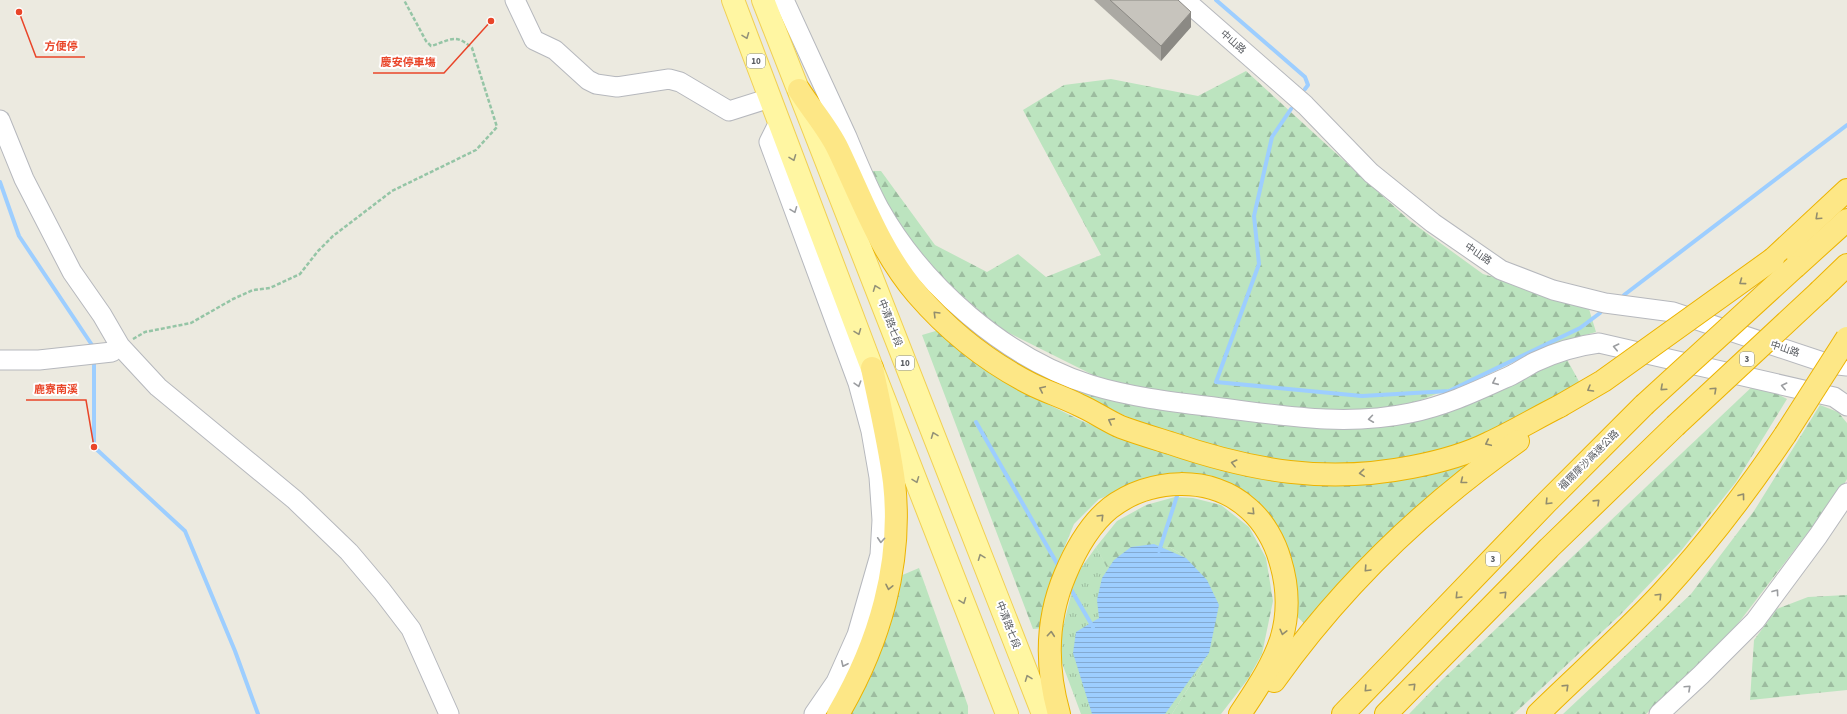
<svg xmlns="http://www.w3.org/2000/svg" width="1847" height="714" font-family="'Source Sans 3','Noto Sans TC',sans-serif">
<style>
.grass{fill:url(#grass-tufts)}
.forest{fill:url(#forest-firs)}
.water{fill:url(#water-rules)}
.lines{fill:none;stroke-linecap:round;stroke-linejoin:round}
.stream{stroke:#9dceff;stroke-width:4}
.minor-casing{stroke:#b6b8bd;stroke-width:21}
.major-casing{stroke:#f1d054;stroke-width:24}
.highway-casing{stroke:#ecb300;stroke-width:24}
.path{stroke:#95c5a6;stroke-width:2.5;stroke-dasharray:4 2;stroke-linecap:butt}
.minor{stroke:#fff;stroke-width:19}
.major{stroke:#fff6a2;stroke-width:22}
.highway{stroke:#fde786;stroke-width:22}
.highway-bridge-casing{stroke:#ecb300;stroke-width:24;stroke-linecap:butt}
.highway-bridge{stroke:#fde786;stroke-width:22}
.wall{fill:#aba9a3}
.shaded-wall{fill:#8b8984}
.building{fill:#c7c4bd;stroke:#8b8984}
.oneway{stroke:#939278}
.oneway2{stroke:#9b9da0}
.oneway3{stroke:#928d6e}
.labels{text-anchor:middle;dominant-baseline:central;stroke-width:4;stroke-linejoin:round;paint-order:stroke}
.shield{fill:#fff;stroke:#8b8d90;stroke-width:1}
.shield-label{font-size:9px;font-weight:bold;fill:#595c61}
.street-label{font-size:10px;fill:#595c61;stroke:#fff}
.leader{fill:none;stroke:#e94529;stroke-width:1.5}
.callout-dot{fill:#e94529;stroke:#fff;stroke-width:1.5}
.callout-label{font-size:11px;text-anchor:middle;font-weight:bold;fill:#e94529;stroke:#fff;stroke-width:4;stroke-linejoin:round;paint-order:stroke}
</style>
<defs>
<pattern id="grass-tufts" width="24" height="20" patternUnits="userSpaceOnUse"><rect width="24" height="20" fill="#bce4bf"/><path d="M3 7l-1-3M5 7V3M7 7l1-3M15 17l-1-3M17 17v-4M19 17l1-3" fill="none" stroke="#9cbc9f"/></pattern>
<pattern id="forest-firs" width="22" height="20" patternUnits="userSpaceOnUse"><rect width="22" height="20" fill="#bce4bf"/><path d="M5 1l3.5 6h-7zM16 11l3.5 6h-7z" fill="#9cbc9f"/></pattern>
<pattern id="water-rules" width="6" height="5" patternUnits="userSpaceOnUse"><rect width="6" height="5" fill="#9dceff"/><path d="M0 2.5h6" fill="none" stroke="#83aad2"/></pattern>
</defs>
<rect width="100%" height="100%" fill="#eceae0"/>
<!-- grass -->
<path class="grass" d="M1096,547l10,18 36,-12 27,-6 14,8 20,24 10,46 -10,39 -31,50h-91l-22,-59 4,-28 13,-52z"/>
<!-- forest -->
<g class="forest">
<path d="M1246,71l164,150 73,53 67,20 39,15 7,23 -54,15 -48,24 -78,31 -75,13 -198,-24 -50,-16 -94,-47 -65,-57 -38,-49 -27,-51h12l54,74 52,27 31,-18 28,23 55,-22 -78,-145 41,-25 47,-6 87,17z"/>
<path d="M939,330l80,60 63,31 55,22 129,34 202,-17 3,8 -39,25 -53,48 -40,42 -34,41 -12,-11 -10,-68 -80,-65 -29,-7 -41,13 -34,13 -25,25 -26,63 -5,41 -10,1 -111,-294z"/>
<path d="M1008,347l117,54 93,17 117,8h57l70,-21 103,-49 16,29 -95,50 -61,21 -104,12 -95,-19 -89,-28 -92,-41 -55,-32z"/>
<path d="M1756,383l31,16 -51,83 -56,70 -61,64 -105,98h-105l33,-34z"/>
<path d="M1820,405l18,7 9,11v56l-5,9 -109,142 -87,84h-83l128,-120 63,-83z"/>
<path d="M1175,497l18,1 28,7 28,22 17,31 7,43 -11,53 -14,25 -27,35h-49l31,-50 10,-39 -10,-46 -20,-24 -14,-8 -27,6 -18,16 -18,-3 -10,-19 21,-26 29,-16z"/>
<path d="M919,568l49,138v8h-119l17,-29 25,-72 9,-37z"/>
<path d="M1847,595v95l-97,10 4,-60 23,-31 31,-12z"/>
</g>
<!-- water -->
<path class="water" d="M1154,544l32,14 21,22 12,25 -10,48 -44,61h-73l-19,-61 3,-21 23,-14 -2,-18 5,-22 12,-18 17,-13z"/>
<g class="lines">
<!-- stream -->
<g class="stream">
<path d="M1216,0l89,77 3,8 -3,4"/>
<path d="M1291,109l-19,28 -18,79 5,48 -43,118 146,14 87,-5 131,-63 20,-15"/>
<path d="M0,182l19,54 75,112"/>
<path d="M1624,295l223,-170"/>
<path d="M94,359v88l91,84 50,120 23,63"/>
<path d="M976,422l83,145"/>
<path d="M1159,551l19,-58"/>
<path d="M1069,586l24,41"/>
</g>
<defs>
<g id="minor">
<path d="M515,0l19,40 21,10 33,30 8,4 21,3 52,-8 11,3 49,29 41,-13"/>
<path d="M784,0c21,46 42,92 63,137 10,24 20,49 32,71 44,78 126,150 212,177 39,12 82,17 123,22 66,8 129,20 196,6 36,-7 69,-23 102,-38 8,-4 15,-9 23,-13 21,-10 41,-16 64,-19l235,54 13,9"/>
<path d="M1185,0l120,105 66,68 62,50 68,47 52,20 52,13 68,9 156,52 18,2"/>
<path d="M0,120l24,59 48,93 30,43 18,31 38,41 137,113 54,52 33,39 29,38 38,85"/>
<path d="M779,122l-10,20 89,241 13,48 8,46 3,43 -2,35 -23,80 -21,47 -22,32"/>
<path d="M0,360h39l73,-8"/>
<path d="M1659,714l42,-39 54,-54 63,-85 29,-43"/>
</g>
<g id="major">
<path d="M733,0l139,368 135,346"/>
<path d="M763,0l280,714"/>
</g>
<g id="highway">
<path d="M799,90c12,19 29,38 39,59 24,50 42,102 79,145 32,37 71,68 114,90 16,8 32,13 48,21 14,6 28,16 42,22 16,6 33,11 49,16 82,28 156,41 242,24 26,-5 53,-12 77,-24 24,-11 47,-25 71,-37"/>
<path d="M1773,259l74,-69"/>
<path d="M1795,267l52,-47"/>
<path d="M1820,291l27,-26"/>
<path d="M1274,681c67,-94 150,-174 244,-240"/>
<path d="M838,714c41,-70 65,-150 56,-232 -5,-38 -14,-76 -22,-114"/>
<path d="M1059,714c-13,-46 -13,-94 6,-139 10,-24 24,-50 45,-67 39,-30 101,-34 139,1 15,13 26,33 31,51 8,26 9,54 1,80 -9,27 -26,51 -41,74"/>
<path d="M1343,714l204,-212 97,-97"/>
<path d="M1386,714l163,-166 126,-122"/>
<path d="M1538,714c41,-40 85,-79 124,-121 45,-49 86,-103 123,-158"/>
</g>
</defs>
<!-- minor casing -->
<use href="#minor" class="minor-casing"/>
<!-- major casing -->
<use href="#major" class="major-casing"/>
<!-- highway casing -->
<use href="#highway" class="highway-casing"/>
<!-- path -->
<path class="path" d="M133,339l12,-7 46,-9 42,-24 20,-9 17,-2 30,-14 18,-23 15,-15 59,-45 84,-41 21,-23 -25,-79c-17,-15 -21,-8 -41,-2l-5,-5 -22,-41"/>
<!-- minor -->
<use href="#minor" class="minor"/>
<!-- major -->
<use href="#major" class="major"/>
<!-- highway -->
<use href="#highway" class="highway"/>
<defs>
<g id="highway-bridge">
<path d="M1644,405l151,-138"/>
<path d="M1560,406l43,-25 170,-122"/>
<path d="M1675,426l145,-135"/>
<path d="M1785,435l62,-97"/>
</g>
</defs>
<!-- highway-bridge casing -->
<use href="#highway-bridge" class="highway-bridge-casing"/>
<!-- highway-bridge -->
<use href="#highway-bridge" class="highway-bridge"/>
</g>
<!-- wall -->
<path class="wall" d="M1094,0h84l13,27 -30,34z"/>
<!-- shaded-wall -->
<path class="shaded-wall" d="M1191,12v15l-30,34v-15z"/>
<!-- building -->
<path class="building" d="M1110,0h68l13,12 -30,34z"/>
<!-- one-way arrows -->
<defs><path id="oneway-chevron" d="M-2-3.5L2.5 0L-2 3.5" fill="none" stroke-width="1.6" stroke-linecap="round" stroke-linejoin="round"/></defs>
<g class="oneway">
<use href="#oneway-chevron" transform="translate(746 36) rotate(69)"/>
<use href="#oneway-chevron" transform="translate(793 158) rotate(69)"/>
<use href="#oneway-chevron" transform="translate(876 288) rotate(-111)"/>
<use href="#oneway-chevron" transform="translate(858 332) rotate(69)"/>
<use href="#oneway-chevron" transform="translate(934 435) rotate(-111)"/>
<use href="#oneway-chevron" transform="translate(916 480) rotate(69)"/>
<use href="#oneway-chevron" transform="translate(981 557) rotate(-111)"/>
<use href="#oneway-chevron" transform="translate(963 601) rotate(69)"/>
<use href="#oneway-chevron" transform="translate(1028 678) rotate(-111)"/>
</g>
<g class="oneway2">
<use href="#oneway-chevron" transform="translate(794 210) rotate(69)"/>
<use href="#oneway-chevron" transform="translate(1616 347) rotate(-167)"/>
<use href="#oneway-chevron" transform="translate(1495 382) rotate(156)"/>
<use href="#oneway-chevron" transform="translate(858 384) rotate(73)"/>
<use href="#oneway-chevron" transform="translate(1784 386) rotate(-167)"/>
<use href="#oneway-chevron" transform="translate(1371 419) rotate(172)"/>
<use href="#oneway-chevron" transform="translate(881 540) rotate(94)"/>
<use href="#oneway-chevron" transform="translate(1776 592) rotate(-54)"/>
<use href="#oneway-chevron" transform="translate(844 664) rotate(115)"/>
<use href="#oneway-chevron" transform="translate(1688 688) rotate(-43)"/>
</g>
<g class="oneway3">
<use href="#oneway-chevron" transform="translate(1818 217) rotate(137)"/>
<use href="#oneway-chevron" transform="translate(1742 282) rotate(144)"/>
<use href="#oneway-chevron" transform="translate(936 314) rotate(-135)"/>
<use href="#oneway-chevron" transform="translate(1663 388) rotate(138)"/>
<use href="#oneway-chevron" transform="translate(1042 389) rotate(-155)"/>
<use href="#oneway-chevron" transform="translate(1590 389) rotate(150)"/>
<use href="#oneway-chevron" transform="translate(1714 390) rotate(-43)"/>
<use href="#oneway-chevron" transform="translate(1111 421) rotate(-152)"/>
<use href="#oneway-chevron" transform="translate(1488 443) rotate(155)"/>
<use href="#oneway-chevron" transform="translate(1234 463) rotate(-166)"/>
<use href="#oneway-chevron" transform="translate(1362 473) rotate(175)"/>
<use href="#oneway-chevron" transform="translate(1463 481) rotate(142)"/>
<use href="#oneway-chevron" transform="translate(1742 496) rotate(-53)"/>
<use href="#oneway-chevron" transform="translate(1548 502) rotate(134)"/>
<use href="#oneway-chevron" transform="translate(1597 502) rotate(-44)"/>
<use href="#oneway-chevron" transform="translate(1252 512) rotate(45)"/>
<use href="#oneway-chevron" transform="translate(1101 517) rotate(-45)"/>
<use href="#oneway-chevron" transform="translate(1367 569) rotate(133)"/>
<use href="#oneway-chevron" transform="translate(889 587) rotate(102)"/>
<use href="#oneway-chevron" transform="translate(1504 594) rotate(-45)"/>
<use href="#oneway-chevron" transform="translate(1458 596) rotate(134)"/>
<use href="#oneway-chevron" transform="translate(1659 596) rotate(-46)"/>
<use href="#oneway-chevron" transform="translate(1283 632) rotate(104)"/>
<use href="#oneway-chevron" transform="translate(1051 634) rotate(-85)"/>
<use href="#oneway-chevron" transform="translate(1413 686) rotate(-45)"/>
<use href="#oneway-chevron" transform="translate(1566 687) rotate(-44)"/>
<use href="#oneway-chevron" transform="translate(1367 689) rotate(134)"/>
</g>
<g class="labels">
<!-- shield labels -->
<g class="shield">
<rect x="747" y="54" width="18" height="14" rx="3"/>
<rect x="1740" y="352" width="14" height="14" rx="3"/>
<rect x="896" y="356" width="18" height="14" rx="3"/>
<rect x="1486" y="552" width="14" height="14" rx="3"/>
</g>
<g class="shield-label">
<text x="756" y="61">10</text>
<text x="1747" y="359">3</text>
<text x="905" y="363">10</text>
<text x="1493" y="559">3</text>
</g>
<!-- street labels -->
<g class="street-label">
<text transform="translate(1233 42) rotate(41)">中山路</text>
<text transform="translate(1478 254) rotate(34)">中山路</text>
<text transform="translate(890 323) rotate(69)">中清路七段</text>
<text transform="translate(1785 349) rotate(18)">中山路</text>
<text transform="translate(1589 460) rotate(-45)">福爾摩沙高速公路</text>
<text transform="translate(1008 625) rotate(69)">中清路七段</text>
</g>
</g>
<!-- callouts -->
<path class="leader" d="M19 12L36 57H85M491 21L444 73H373M94 447L86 400H26"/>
<g class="callout-dot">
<circle cx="19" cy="12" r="4"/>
<circle cx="491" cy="21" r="4"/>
<circle cx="94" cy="447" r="4"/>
</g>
<g class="callout-label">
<text x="61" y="50">方便停</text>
<text x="408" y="66">慶安停車塲</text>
<text x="56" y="393">鹿寮南溪</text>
</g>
</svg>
